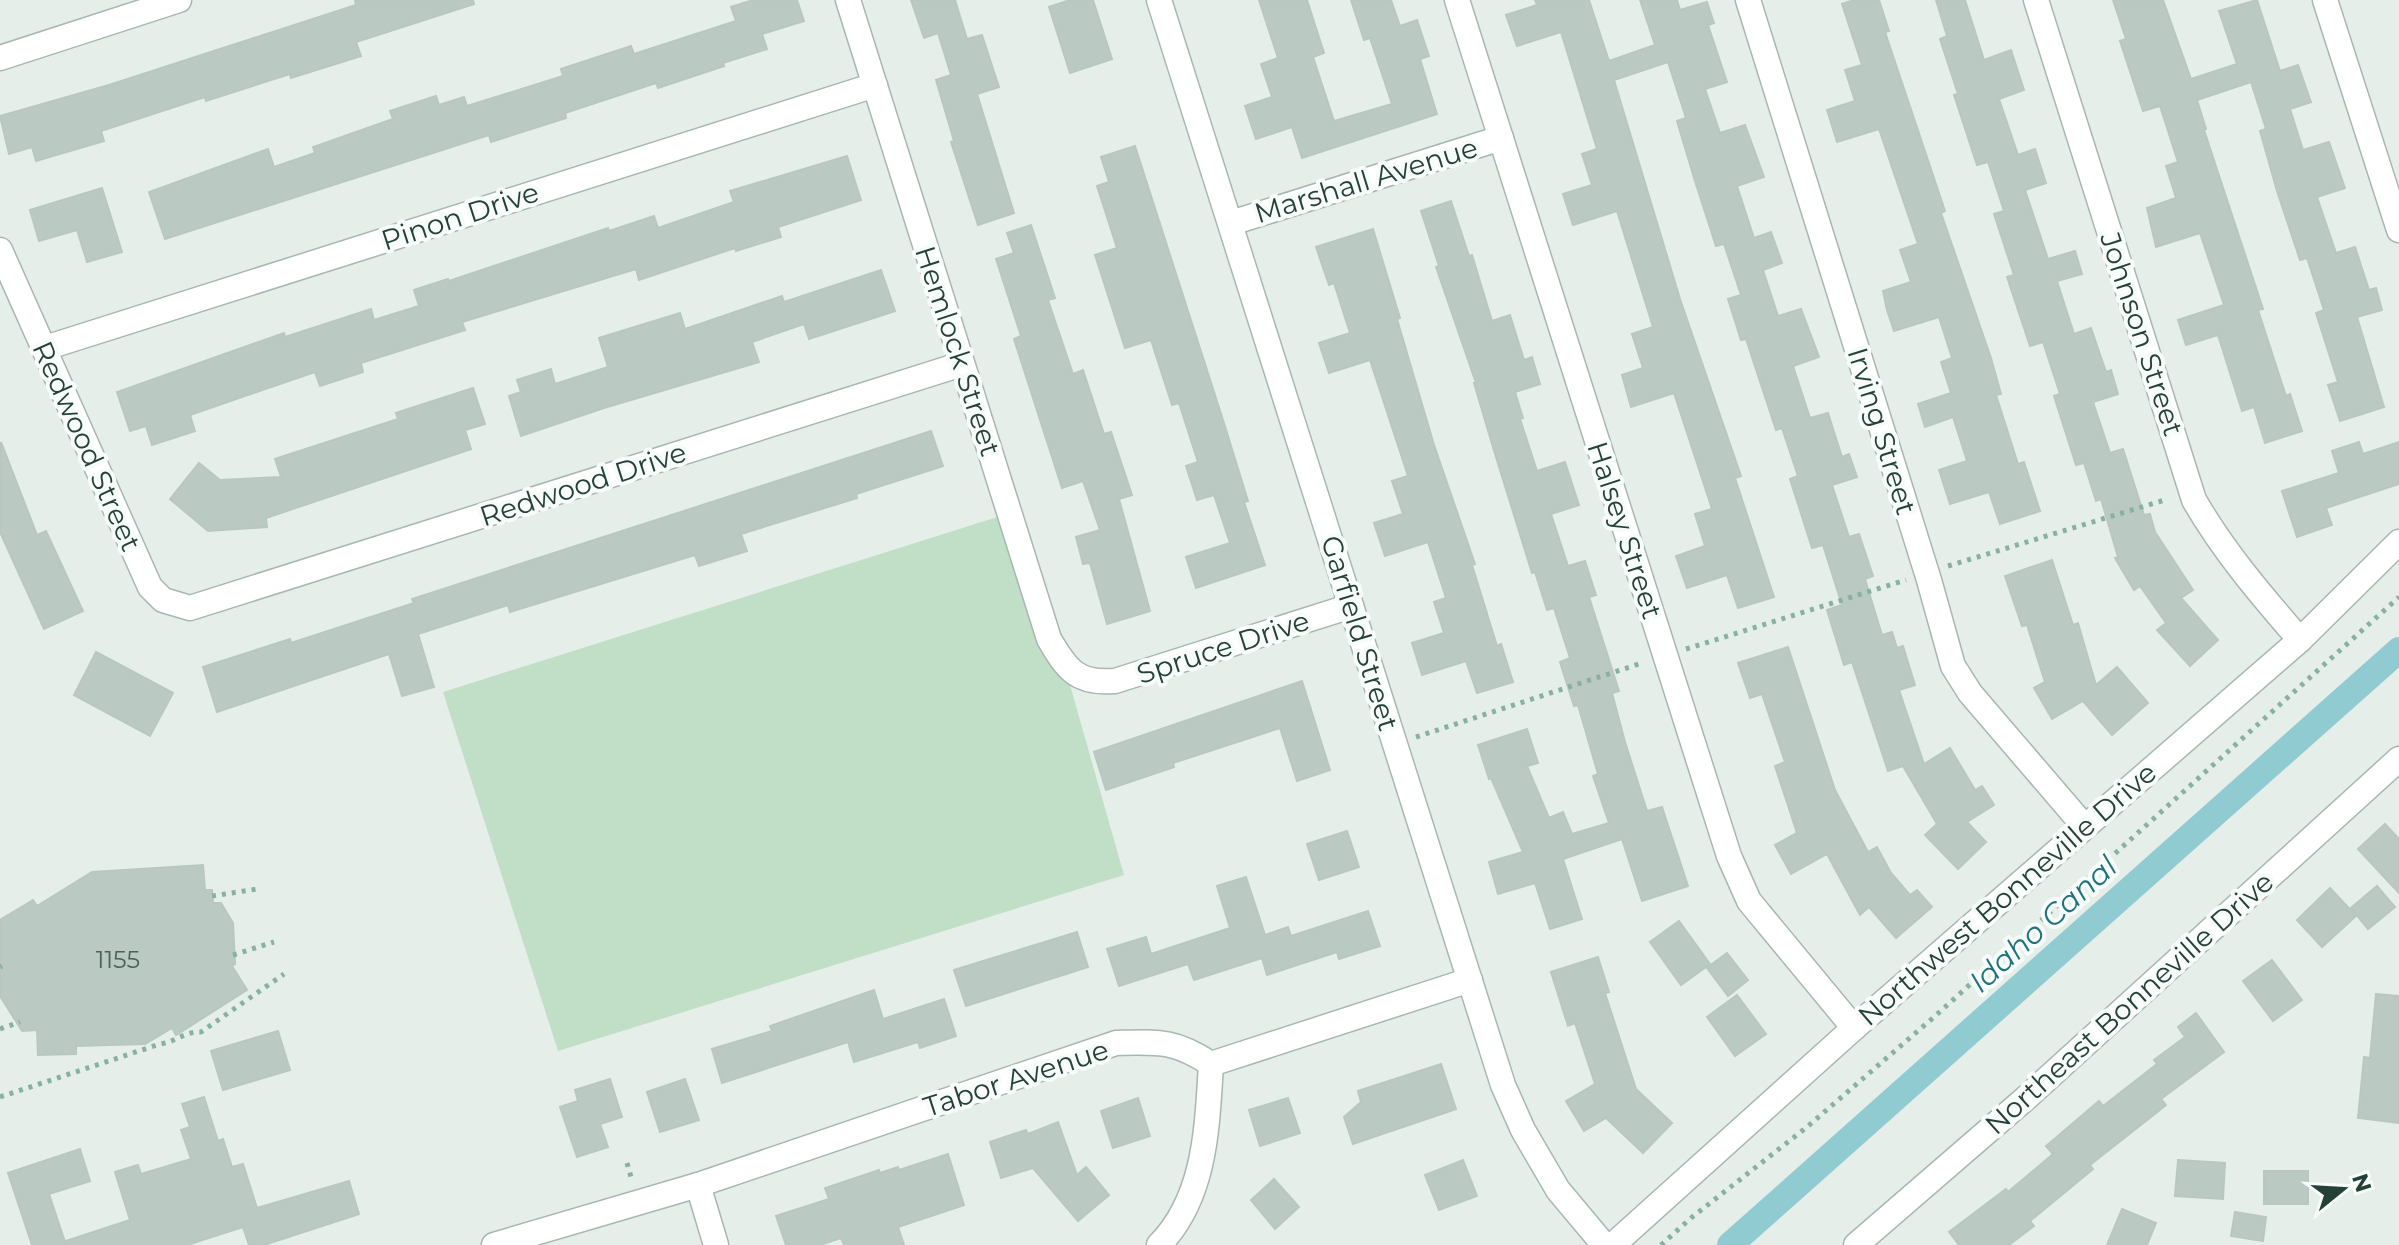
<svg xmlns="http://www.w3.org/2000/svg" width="2399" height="1245" font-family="Montserrat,sans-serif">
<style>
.green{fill:#c0dfc6}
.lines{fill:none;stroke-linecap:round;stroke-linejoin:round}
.canal{stroke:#90cbd1;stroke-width:26}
.building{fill:#bbc9c3;stroke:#b8c8c1;stroke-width:2}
.street-casing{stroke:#a8b7b1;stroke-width:27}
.secondary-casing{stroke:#a5bab1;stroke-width:27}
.path{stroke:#88b1a1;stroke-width:5;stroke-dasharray:4 6;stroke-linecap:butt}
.street{stroke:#fff;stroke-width:24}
.secondary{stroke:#fff;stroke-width:24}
.labels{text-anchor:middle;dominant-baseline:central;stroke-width:8;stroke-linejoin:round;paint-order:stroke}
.number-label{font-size:24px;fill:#4a635a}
.street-label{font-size:28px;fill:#254137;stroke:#f7fbf9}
.water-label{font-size:30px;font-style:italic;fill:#20727c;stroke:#f7fbf9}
</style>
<rect width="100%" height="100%" fill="#e6eeea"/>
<!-- green -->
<path class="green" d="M1010,513l54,151 60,211 -566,176 -115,-359z"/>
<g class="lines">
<!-- canal -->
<path class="canal" d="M1730,1245l669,-595"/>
</g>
<!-- building -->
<g class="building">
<path d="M355,0h118l1,4 -118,38 5,14 -70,22 -1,-4 -84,27 -1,-4 -104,34 3,10 -68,20 -4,-14 -23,7 -9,-38 109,-31 247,-80z"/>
<path d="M753,0h44l7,21 -42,13 5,15 -44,14 1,3 -66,22 -2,-5 -91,30 1,5 -75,24 -2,-7 -324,104 -16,-47 119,-43 6,18 41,-14 -2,-6 80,-28 -3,-8 46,-15 3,9 25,-8 3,9 96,-30 -2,-7 70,-23 3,8 102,-33 -5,-14z"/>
<path d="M911,0h44l12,39 15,-4 17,52 -22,7 37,119 -36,12 -27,-83 3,-1 -18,-61 15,-5 -13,-42 -14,5z"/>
<path d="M1070,0h23l19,59 -42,14 -21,-66z"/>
<path d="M1259,0h48l17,53 -11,4 21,64 58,-17 -22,-66 -6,2 -13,-40h40l9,26 17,-6 12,36 -9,3 17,55 -135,44 -10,-31 -36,12 -11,-33 27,-9 -11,-33 17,-6z"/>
<path d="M1535,0h54l20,61 46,-16 -15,-45h37l3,10 27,-8 7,21 -6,2 19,57 -22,7 15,44 25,-8 19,52 -27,9 17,52 17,-6 11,31 -19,7 15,46 23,-7 18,48 -26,9 17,52 18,-5 14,44 7,-3 8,23 -25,8 17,52 10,-3 14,42 -8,3 17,56 10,-3 5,16 6,-2 12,39 -16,5 25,74 26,-16 25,42 7,-4 12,19 -27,17 19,20 -28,27 -33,-34 12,-11 -34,-58 -15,5 -36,-109 -8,3 -17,-55 15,-5 -19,-60 -11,3 -22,-69 8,-3 -16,-48 -6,2 -30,-91 -5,1 -13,-41 13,-4 -17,-51 -8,2 -22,-68 -17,-57 9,-3 -18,-56 -54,18 66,219 61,177 -6,2 39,119 -36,11 -11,-33 -40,13 -11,-32 29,-10 -10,-32 17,-5 -38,-116 -43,14 -9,-32 21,-7 -11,-34 21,-7 -36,-116 -44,14 -10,-31 29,-9 -10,-31 15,-5 -36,-117 -44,14 -11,-31 31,-10z"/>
<path d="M1854,0h25l10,31 -4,1 60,179 -4,2 50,145 10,36 -5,1 22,69 6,-2 16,49 -40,13 -11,-32 -39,12 -11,-34 28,-9 -14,-44 -28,10 -7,-23 33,-11 -10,-31 11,-4 -13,-41 -45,14 -7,-21 -4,-19 28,-9 -11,-32 18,-6 -39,-115 -42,13 -10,-32 28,-9 -10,-31 17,-5 -20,-61z"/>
<path d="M1936,0h29l19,60 27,-10 13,40 -25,9 19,56 17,-6 11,34 -21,7 23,69 27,-8 7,23 -25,7 17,53 17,-6 15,44 5,-2 7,24 -25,8 17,51 13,-4 21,66 6,-1 5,18 38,58 -12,8 37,42 -28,26 -33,-36 9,-7 -26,-37 -6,4 -19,-32 3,-1 -17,-58 -5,2 -12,-38 -8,2 -22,-69 6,-2 -17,-52 -13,4 -23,-69 7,-2 -20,-61 10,-3 -16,-49 -11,3 -23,-70 4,-1 -18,-55 7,-3z"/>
<path d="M2113,0h50l28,79 46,-15 -18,-53 38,-11 23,71 18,-6 13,37 -21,7 13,41 26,-8 16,46 -28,9 19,56 19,-6 14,43 7,-2 6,22 -25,7 27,90 -44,14 -12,-36 10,-3 -22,-69 8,-3 -17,-52 -7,2 -23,-69 -17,-60 6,-2 -15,-47 -54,18 9,29 -2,1 59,179 -5,1 28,86 4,-2 12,37 -37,12 -11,-36 -12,4 -24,-76 -32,10 -8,-25 46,-15 -24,-72 -44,14 -9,-39 29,-10 -10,-32 12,-4 -18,-56 -17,5 -23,-70 6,-2z"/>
<path d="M1135,146l88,274 25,81 -4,1 21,63 -69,23 -10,-31 44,-14 -16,-48 -17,5 -11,-34 12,-4 -19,-59 -7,2 -21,-65 -26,8 -30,-93 22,-7 -20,-62 12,-4 -8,-25z"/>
<path d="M847,156l14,44 -83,27 3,10 -45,14 -1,-3 -96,32 -3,-11 -174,53 3,8 -104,33 2,9 -43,14 -5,-14 -125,43 5,16 -43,14 -6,-19 -16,5 -13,-39 167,-59 1,4 86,-28 3,11 45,-14 -5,-16 34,-11 1,2 159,-53 1,3 45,-15 4,12 76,-26 -4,-11z"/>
<path d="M102,188l20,64 -35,10 -10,-32 -38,11 -9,-31z"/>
<path d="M1451,201l18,55 3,-1 20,66 18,-6 14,45 8,-3 8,27 -25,8 8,26 -3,1 17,52 28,-9 14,43 -28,9 17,52 17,-5 11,34 -7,2 30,94 -7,2 13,49 22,69 15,-4 26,79 -46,15 -20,-62 -59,20 19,60 -32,10 -15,-46 -37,11 -9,-32 34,-10 -32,-74 -2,1 -11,-34 49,-16 11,34 -11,3 22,52 14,-6 9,22 37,-11 -16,-47 5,-2 -20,-69 -4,1 -14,-44 10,-4 -16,-50 -7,2 -12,-38 -3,1 -40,-129 -18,-61h2l-40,-116 3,-1 -18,-55z"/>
<path d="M1031,225l24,73 -7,2 25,74 10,-4 21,64 7,-2 21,63 -13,4 31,112 -43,13 -17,-61 -7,1 -7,-27 24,-7 -17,-49 -21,7 -48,-149 7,-3 -25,-77 18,-6 -7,-20z"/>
<path d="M1373,229l27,89 -3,1 37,126 41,119 -3,1 25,81 4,-2 12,38 -36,11 -11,-32 -44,14 -10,-32 32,-10 -10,-31 12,-4 -18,-56 -43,14 -11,-33 29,-9 -11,-33 16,-5 -38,-116 -41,13 -10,-30 31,-10 -16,-50 -5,2 -13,-38z"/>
<path d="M881,270l14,41 -86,28 -5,-15 -52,18 7,20 -155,46 -83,28 -12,-40 12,-4 -4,-12 34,-11 4,15 53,-17 -9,-29 81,-25 5,16 97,-33 2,6z"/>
<path d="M473,388l12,36 -20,6 6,19 -205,69 1,9 -59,4 -38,-32 29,-36 21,17 61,-3 -6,-18 123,-40 -2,-6z"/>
<path d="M931,431l12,35 -87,28 1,4 -116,36 6,17 -48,15 -4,-11 -185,57 -2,-7 -90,29 16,53 -32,9 -13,-42 -172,58 -14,-45 87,-28 1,4 123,-40 -2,-4z"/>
<path d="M1,442l36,93 9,-4 37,80 -39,18 -44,-97z"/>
<path d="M2359,442l4,12 36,-12v42l-73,24 6,17 -35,12 -15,-46 57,-18 -7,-22z"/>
<path d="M2052,560l21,65 5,-2 18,62 21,-18 31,36 -36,32 -29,-34 -31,18 -18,-31 11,-6 -18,-57 -5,1 -17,-50z"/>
<path d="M1788,647l47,143 33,62 9,-5 14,26 19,22 7,-5 15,17 -36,31 -27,-31 -9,8 -33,-61 -36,20 -16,-29 22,-12 -22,-67 10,-4 -23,-68 -12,4 -12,-35z"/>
<path d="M96,652l77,41 -23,43 -76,-41z"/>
<path d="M1302,681l28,89 -33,11 -17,-53 -107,35 1,4 -68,23 -12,-38z"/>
<path d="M2385,824l14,15v54l-41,-44z"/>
<path d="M1347,831l12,36 -40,13 -12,-36z"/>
<path d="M203,865l2,25h7l1,13h8l12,20 2,41 -3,2 15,24 -71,45 -4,-7 -27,16 -69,2v8l-38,1 -1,-25 -15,1 -22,-35v-76l33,-20 4,6 55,-34z"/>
<path d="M1246,877l19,58 23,-8 3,9 77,-25 12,35 -41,13 -2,-7 -70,23 -5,-17 -68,22 -6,-16 -69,22 -12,-37 39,-12 5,17 79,-26 -13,-42z"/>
<path d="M2377,886l18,21 -27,22 -17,-21z"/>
<path d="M2330,888l26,28 -34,31 -25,-27z"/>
<path d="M1679,921l31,43 -29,21 -31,-43z"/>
<path d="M1077,932l11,35 -122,39 -12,-36z"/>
<path d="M1727,953l21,27 -20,16 -21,-28z"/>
<path d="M1598,957l11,35 -4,1 31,96 36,34 -29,30 -37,-35 -22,13 -18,-30 29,-17 -20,-61 -7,3 -17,-54z"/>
<path d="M2272,960l30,40 -29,21 -30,-40z"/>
<path d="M874,990l9,29 61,-20 12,37 -36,12 -2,-6 -64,20 -6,-20 -126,41 -10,-34 60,-18 -2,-5z"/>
<path d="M2376,994l23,2v127l-41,-5 6,-61 6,1z"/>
<path d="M1737,995l29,39 -31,22 -28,-39z"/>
<path d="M2196,1013l28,39 -63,47 5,6 -76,60 3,4 -63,52 4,5 -25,19h-50l-10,-13 57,-43 2,3 45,-38 -7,-8 53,-45 4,5 54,-42 -3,-4 31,-23 -7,-10z"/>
<path d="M278,1031l12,39 -67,20 -12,-39z"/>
<path d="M1441,1064l15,45 -103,35 -9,-27 17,-15 -3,-11z"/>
<path d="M610,1079l12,38 -22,7 8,23 -31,10 -17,-50 18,-6 -3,-11z"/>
<path d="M685,1079l14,41 -39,12 -13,-40z"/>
<path d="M204,1097l14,44 5,-2 9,28 11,-3 14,44 92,-27 10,33 -95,31h-15l-6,-18 -56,18h-120l-1,-4 64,-21 -15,-48 23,-7 3,9 50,-15 -10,-29 9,-3 -8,-23z"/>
<path d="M1138,1098l12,38 -37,12 -12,-37z"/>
<path d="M1288,1098l12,35 -40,13 -11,-36z"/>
<path d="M1058,1122l19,53 9,-8 23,28 -31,26 -45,-53 -32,10 -11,-36 36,-12 2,4z"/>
<path d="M80,1149l10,32 -41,13 17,51h-34l-24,-72z"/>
<path d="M948,1154l16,51 -66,22 6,18h-60l-3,-7 -21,7h-34l-10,-29 53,-17 -4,-11 54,-18 1,3 18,-6 1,3z"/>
<path d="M1463,1160l14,36 -38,14 -14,-35z"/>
<path d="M2178,1160l47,3 -2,36 -48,-3z"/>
<rect x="2264" y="1171" width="44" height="33"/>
<path d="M1274,1179l25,28 -24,22 -24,-29z"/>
<path d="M2122,1209l34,14 -9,22h-40z"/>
<path d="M2235,1212l31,5 -3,24 -32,-5z"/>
</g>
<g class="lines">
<defs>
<g id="street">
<path d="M848,0l201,639c18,31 28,45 66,42l236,-75"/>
<path d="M1457,0l272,856 20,45 105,127"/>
<path d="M1748,0l181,580 24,86 17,27 114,133"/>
<path d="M2036,0l158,500c30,52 67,95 106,140"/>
<path d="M2325,0l74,230"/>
<path d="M0,58l179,-58"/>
<path d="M1231,223l270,-85"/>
<path d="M0,250l150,337 13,13 27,8 772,-244"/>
<path d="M45,348l830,-263"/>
<path d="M698,1185l18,60"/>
<path d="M494,1245l204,-60 418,-142c43,-1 58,-3 95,21l259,-84"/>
<path d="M1159,1245c47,-48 48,-118 52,-181"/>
<path d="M1613,1245l241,-217 446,-388 99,-98"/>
<path d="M1856,1245l170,-147 373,-339"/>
</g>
<path id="secondary" d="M1159,0l344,1085 20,45 35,60 46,55"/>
</defs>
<!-- street casing -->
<use href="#street" class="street-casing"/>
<!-- secondary casing -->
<use href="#secondary" class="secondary-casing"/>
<!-- path -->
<g class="path">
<path d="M1948,566l220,-67"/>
<path d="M1686,649l220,-69"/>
<path d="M1416,737l226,-74"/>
<path d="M212,896l45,-7"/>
<path d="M233,955l41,-13"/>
<path d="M0,967l2,-1"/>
<path d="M0,1029l20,-7"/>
<path d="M0,1097l160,-53c16,-2 25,-13 41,-12l83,-58"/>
<path d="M627,1163l4,14"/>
<path d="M1661,1245l30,-27 116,-91 127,-110 465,-420"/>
</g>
<!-- street -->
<use href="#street" class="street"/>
<!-- secondary -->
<use href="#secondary" class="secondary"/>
</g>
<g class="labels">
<!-- number labels -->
<g class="number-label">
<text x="118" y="959">1155</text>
</g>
<!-- street labels -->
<g class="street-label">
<text transform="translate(1366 180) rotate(-17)">Marshall Avenue</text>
<text transform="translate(460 216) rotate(-18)">Pinon Drive</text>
<text transform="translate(2142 334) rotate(72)">Johnson Street</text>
<text transform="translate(958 351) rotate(72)">Hemlock Street</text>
<text transform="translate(1882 431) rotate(73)">Irving Street</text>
<text transform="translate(87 446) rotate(66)">Redwood Street</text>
<text transform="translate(583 484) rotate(-18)">Redwood Drive</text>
<text transform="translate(1625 530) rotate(72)">Halsey Street</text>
<text transform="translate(1360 633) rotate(73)">Garfield Street</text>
<text transform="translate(1223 647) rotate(-18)">Spruce Drive</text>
<text transform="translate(2007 894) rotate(-41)">Northwest Bonneville Drive</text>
<text transform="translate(2129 1003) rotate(-42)">Northeast Bonneville Drive</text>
<text transform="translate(1016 1078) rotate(-18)">Tabor Avenue</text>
</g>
<!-- water labels -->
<g class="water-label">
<text transform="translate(2043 924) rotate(-42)">Idaho Canal</text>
</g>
</g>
<!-- north arrow -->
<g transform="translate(2343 1189) rotate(72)" stroke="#f7fbf9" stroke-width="6" paint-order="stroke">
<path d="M0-6L14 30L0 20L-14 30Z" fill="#254137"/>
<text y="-12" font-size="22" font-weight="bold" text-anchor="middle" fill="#254137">N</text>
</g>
</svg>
